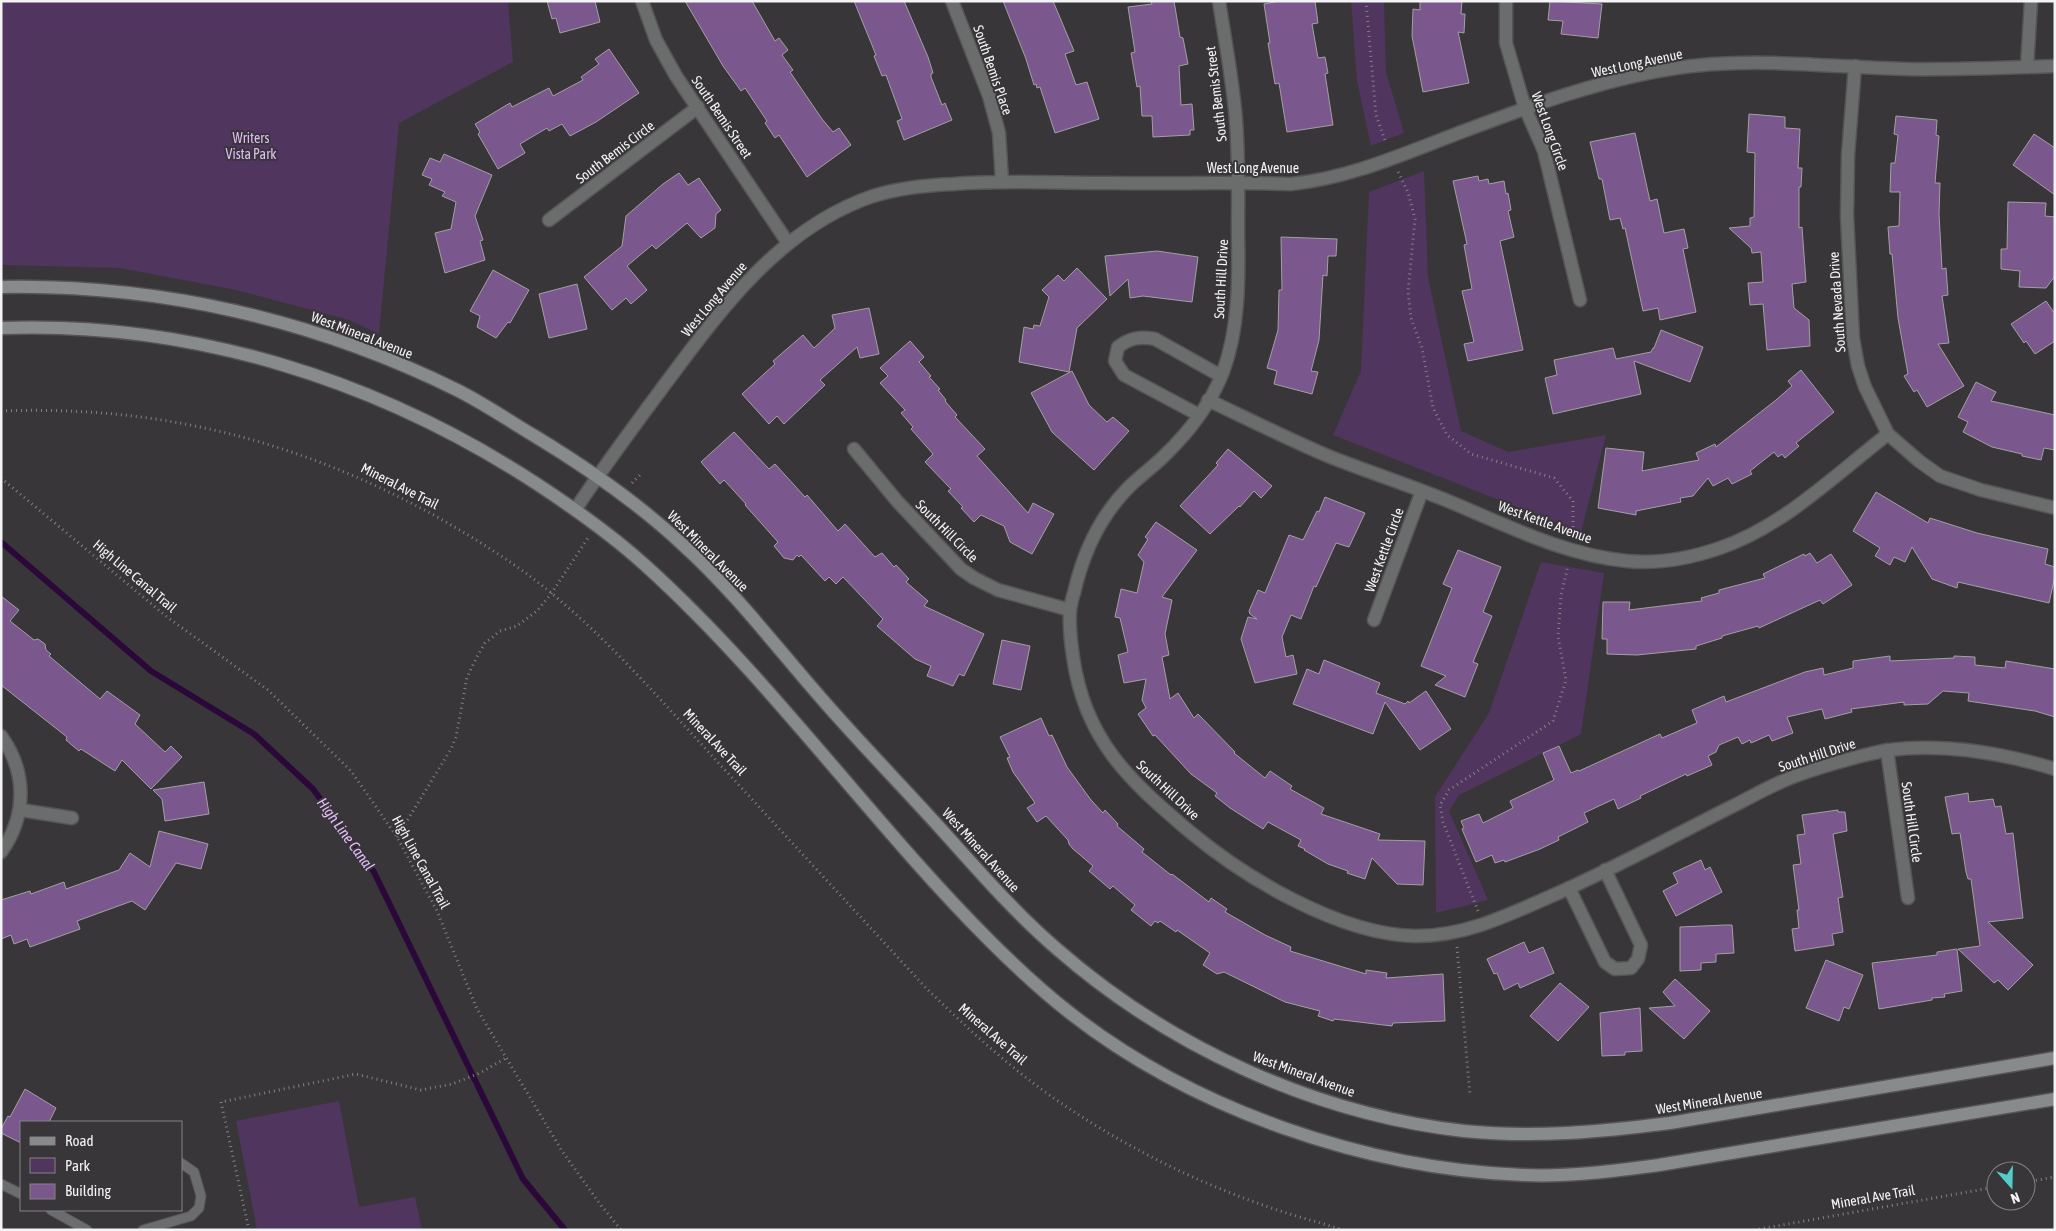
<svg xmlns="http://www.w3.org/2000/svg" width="2056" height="1231" font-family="'Asap Condensed',sans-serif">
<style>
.green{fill:#50355e}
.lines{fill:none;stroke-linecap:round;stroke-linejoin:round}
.stream{stroke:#2b0839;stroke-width:6}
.building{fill:#7a578c;stroke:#a3a0a4}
.service-casing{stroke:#565457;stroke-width:11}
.minor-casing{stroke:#565457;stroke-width:15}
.secondary-casing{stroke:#565457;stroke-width:15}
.path{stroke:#828183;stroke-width:3;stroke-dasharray:1 4;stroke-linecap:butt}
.service{stroke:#6b6d6d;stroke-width:9}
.minor{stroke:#6b6d6d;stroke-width:12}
.secondary{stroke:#888b8b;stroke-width:12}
.labels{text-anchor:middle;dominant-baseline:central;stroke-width:4;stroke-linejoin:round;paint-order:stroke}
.street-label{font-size:14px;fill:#f4f3f5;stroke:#383639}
.park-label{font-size:14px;fill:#e4bafa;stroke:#383639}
.water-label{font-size:15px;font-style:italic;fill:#e6bcfc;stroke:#383639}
</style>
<rect width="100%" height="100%" fill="#383639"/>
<!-- green -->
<g class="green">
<path d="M1,1h507l5,61 -114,61 -20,211 -30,-14 -113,-30 -116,-22 -119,-3z"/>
<path d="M1351,1h33l2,71 18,61 -33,13 -14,-65z"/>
<path d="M1424,171l4,106 33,154 47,21 98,-17 -25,97 -248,-97 28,-64 8,-179z"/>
<path d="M1541,562l63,11 -23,161 -122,61 -10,16 39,89 -52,13 -1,-116 54,-84z"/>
<path d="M339,1101l20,106 56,-10 7,33h-165l-21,-109z"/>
</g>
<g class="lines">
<!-- stream -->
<path class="stream" d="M1,542l150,129 103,63 59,55 61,83 149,307 42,51"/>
</g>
<!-- building -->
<g class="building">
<path d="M547,1h48l5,21 -40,11 -4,-15 -4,1z"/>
<path d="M685,1h67l23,40 4,-3 9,12 -6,5 11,15 -3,2 32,47 11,13 6,-4 12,17 -44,32 -28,-42 -4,3 -10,-15 2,-2 -22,-33 -4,3 -18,-25z"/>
<path d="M854,1h50l24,56 5,16 -2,1v3l11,28 3,-2 7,17 -48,20 -7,-19 5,-2 -16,-44 -4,1 -8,-20 2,-1z"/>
<path d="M1003,1h50l21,50 -9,3 11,31 11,-3 12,37 -44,14 -15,-46 -3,1 -1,-4 -2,1 -8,-26z"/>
<path d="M1151,1h23l6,36 3,1 5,26 -9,2 2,39 11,-1 2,26h-4v5l-37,2 -1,-21h-10l-2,-30 -3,1 -6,-34 4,-1 -7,-45 24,-3z"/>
<path d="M1280,1h35l3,22 -6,1 6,34 7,-1 3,16 -3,1 8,51 -46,7 -8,-49 -4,1 -7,-41h2l-6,-39z"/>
<path d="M1420,1h42l-1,13h4l-1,19 -6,-1 11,51 -46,9 -11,-56 1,-27 7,1z"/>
<path d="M1550,1l52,3 -4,34 -37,-4 2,-13 -15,-1z"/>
<path d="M609,49l30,44 -43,29 -26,14 -8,-12 -13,7 -2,-3 -27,16 5,9 -27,16 -20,-35 2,-2 -5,-8 35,-21 2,4 37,-19 4,8 30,-16 -2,-3 18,-13 -4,-5z"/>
<path d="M1749,114l36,3v11l15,1 -2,39h4l-1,19h-2v41l3,-1 4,55 -14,2 2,24 15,12 1,26 -43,4 -4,-46 -13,1 -2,-22 15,-1 -2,-30 -9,1 -1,-5 -22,-20 21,-2v-8l4,-1 1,-64 -8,-1z"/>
<path d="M1896,116l41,4 -1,15 3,1 -4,47h5l-1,31 3,55 4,-1 2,27 -6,1 7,47 -11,1 26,42 -37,21 -10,-17 -3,2 -10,-16 4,-2 -10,-56 -6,-64h-2l-2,-27 11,-1 1,-34h-10l1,-29h4l3,-28 -4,-1z"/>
<path d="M1635,133l15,68 7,-2 7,34 20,-4 4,19 -5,1 13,63 -36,8 -2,-12 -15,3 -18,-83 -2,1 -3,-11 -10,2 -8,-41h-3l-9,-37z"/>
<path d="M2034,134l21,14v47l-42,-30z"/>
<path d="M444,154l48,21 -17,41 8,24 -3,1 5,19 -40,13 -10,-40 16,-4 5,-27 -14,-6 3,-4 -16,-7 3,-6 -10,-4 8,-17 10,4z"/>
<path d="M679,173l9,12 11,-7 22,32 -5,4 -1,14 -14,10 -14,-15 -31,26 -4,-4 -25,21 20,24 -16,14 -5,-6 -14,12 -28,-33 38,-31 4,-30 37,-32z"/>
<path d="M1478,176l1,5 9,-2 1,5 15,-3 2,13 2,-1 3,17 -3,1 6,26 -14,4 23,109 -55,11 -4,-17 10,-2 -12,-51 10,-2 -8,-44 3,-1 -14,-63z"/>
<path d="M2008,202l38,1 -1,13 10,1v59l-9,12 -27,-1 1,-16 -19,-2v-20h6z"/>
<path d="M1281,237l56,2 -1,17h-8l-1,20 -4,-1 -4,65 -8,31 7,1 -6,22 -38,-10 3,-13 -10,-3 11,-38 1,-40h3z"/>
<path d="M1157,251l41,6 -6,45 -49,-6 -13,2 -2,-19 -18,17 -5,-40z"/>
<path d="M1077,268l30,31 -30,29 -8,44 -50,-10 5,-35 9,2 1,-4 6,1 9,-29 -7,-7 16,-15 6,6z"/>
<path d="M493,270l36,20 -19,33 -2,-1 -12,16 -19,-11 3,-11 -10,-5z"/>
<path d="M577,284l10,45 -38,9 -10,-44z"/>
<path d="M2046,301l9,13v27l-20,13 -9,-13 -2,2 -13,-19z"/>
<path d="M869,308l10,46 -19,4 -3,-11 -37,33 5,5 -41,39 -7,-8 -8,8 -27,-30 33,-30 -2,-3 30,-26 11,13 21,-20 -3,-13z"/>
<path d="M1661,330l42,17 -13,35 -56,-21 7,33 -88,20 -8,-36 12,-3 -3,-15 59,-12 3,11 35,-7 2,-4h1z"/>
<path d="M910,341l14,16 -5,5 12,14 -2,1 11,12 -2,1 8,10 -1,1 12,14 -2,2 30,32 -8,7 51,57 5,-10 21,11 -22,40 -22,-12 -6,-16 -23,-11 -7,7 -13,-14 2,-1 -15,-16 3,-2 -26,-27 8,-8 -22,-25 2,-2 -12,-14 4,-3 -25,-27 8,-7 -8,-8z"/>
<path d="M1801,370l33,42 -38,31 3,3 -14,12 -3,-4 -4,3 -4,-5 -24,19 2,3 -20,10 -4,-6 -15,8 -5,-8 -15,18 -13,2 1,4 -45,9v4l-38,-7 8,-60 38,4 -2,19 57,-11 -3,-7 19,-9 1,3 60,-47 16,-14 -4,-5z"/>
<path d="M1072,371l17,34 18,17 6,-5 16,14 -35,39 -42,-38 -21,-39z"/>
<path d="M1976,382l20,10 -5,9 64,14v35l-11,-2 -3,12 -19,-4v-2l-30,-7 -29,-15 5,-10 -10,-5z"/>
<path d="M734,432l35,37 6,-5 30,33 2,-2 31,36 7,-7 30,33 7,-4 12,14 2,-2 13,14 -3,3 22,19 -4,5 60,28 -20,42 -5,-2 -6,12 -26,-10 4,-10 -16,-7 -38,-33 6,-7 -40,-42 -7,7 -7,-7 -4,4 -24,-26 -2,2 -2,-2 -4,5 -9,-2 -10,-12 4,-4 -33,-37 1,-1 -22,-24 -4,4 -19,-22z"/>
<path d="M1228,449l44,37 -11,12 -7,-7 -14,16 -1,-1 -29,28 -30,-28 38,-41 -2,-2z"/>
<path d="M1876,492l52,31 2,-5 47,15 71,16 -3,15 10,3v9l-6,27 -91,-21 -1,6 -25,-9 -20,-32 -7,15 -11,-5 -4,8 -15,-9 5,-8 -27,-17z"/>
<path d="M1325,497l40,16 -16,34 -13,-4 -20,44 -2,-1 -13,33 -10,-4 -9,22 4,20 7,-2 4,19 -42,9 -14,-44 7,-22 9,2 -7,-5 -1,-3 9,-21 7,3 24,-58 14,5 14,-29 2,1z"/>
<path d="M1156,522l41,28 -35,47 10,3 -7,34 4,21 -7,2 8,42 8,-6 16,25 4,-4 37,38 -1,1 31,25 5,-7 22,15 -2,3 34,19 -3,6 59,20 -2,6 47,1 -2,44 -26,-1 -25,-26 -7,21 -18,-6 1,-2 -20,-7 -24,-14 1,-1 -7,-3 3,-6 -33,-18 -5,7 -33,-21 -15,-12 2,-3 -26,-19 -36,-39 -2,1 -15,-22 8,-6 -4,-8 4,-21 -22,4 -6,-28 10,-3 -8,-34 -5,-1 6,-28 16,4 7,-31 -6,-7 10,-16 -3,-2z"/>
<path d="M1458,550l43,17 -18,45 9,4 -19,46 5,2 -13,33 -30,-12 11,-9 -25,-10 31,-78 -9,-4z"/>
<path d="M1810,553l7,10 14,-9 21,31 -29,19 -3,-4 -61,28 -1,-2 -36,10v2l-26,8v3l-59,6 -30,-1v-15h-5l1,-37h27l-1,8 73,-9 -1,-3 18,-5v-3l46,-12 -2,-4 41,-20 1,2z"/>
<path d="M1,596l18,14 -9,11 24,19 4,-1 7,5 1,6 5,4 -2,2 51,43 7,-8 33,24 -5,9 30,28 6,-6 11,11 -31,32 -29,-29 -7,11 -34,-22 -2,2 -13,-11 1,-3 -66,-52z"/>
<path d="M1002,640l28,6 -9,44 -28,-6z"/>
<path d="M1890,656v5l64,-3v-2l21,1v8l30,3 1,-7 49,8v48l-20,-6 -67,-10 1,-8 -26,-2 -15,13 -24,1v-3l-53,7 1,3 -27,7 -3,-10 -35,8 6,16 -21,8 -3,-6 -18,8 -1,-3 -8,4 -4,-7 -19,8 -3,7 -8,4 4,9 -25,11 -1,-2 -46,22 1,2 -23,11 -4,-10 -30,14 4,9 -30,15 1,3 -19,9 -35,13 -1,-2 -9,3 -3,-8 -16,7 -14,-33 2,-1 -3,-7 18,-7 4,9 30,-15 -3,-7 44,-21 -11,-27 16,-7 12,27 7,-3 1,1 81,-37 2,4 35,-15 -5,-13 32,-14 2,6 79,-30 18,-4 1,7 29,-7v-7z"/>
<path d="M1324,660l56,23 -4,10 29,11 3,-3 1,2 17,-12 25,38 -31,21 -35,-48 -12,32 -80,-30 14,-35 12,5z"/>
<path d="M1041,718l8,18 3,-1 15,32 24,33 12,13 2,-3 13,14 -1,2 27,23 -2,3 29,23 1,-1 37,28 2,-4 16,11 -2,3 40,23 26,12 -1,4 76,23v-4l21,3 -1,5 57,-4 2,47 -52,2 -1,3 -58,-7 -1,2 -15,-5 2,-5 -35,-9 -61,-30 -7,2 -14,-9 7,-12 -33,-23 -1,2 -16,-11 -2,2 -3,-2 -4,5 -20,-16 4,-5 -22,-19 -3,3 -21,-18 4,-5 -20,-17 -4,-5 -1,-4 -22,-24 -9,6 -10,-14 8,-5 -22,-31 -6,-14 3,-1 -10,-20z"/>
<path d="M204,782l5,32 -44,7 -3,-22 -9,-9z"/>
<path d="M1968,793l1,9 24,-3 2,8 6,-1 5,28 7,-1 10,85 -35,4 45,43 -25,25 -10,-10 -4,3 -36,-34 22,-3 -9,-67h-3l-2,-7 -6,-39 -8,1 -7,-37z"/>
<path d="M1838,810v2h7l2,19 -14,3 10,63 -5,1 5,34 -11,2 2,11 -39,6 -3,-22 7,-1 -2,-18h2l-6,-45 8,-1 -4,-29 8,-1 -3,-19z"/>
<path d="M159,831l49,13 -7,25 -25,-6 -31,47 -13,-9 -55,20 3,8 -50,18 -3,-8 -13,5 -3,-9 -10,4v-39l29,-9 1,3 33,-12 2,7 53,-19 11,-17 20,14z"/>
<path d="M1701,860l4,10 5,-3 12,25 -46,24 -13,-25 15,-8 -5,-10z"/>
<path d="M1725,925h7l2,28 -18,1v8l-15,1v7l-21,1v-44z"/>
<path d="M1524,942l5,11 14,-6 11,26 -34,15 -2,-5 -14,7 -7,-17 -3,1 -7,-15z"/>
<path d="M1957,949l5,42 -18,3 1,3 -13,1v2l-53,9 -7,-46 65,-8v-3z"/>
<path d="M1826,960l37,15 -14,34 -5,-2 -5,14 -33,-13z"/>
<path d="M1675,979l35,32 -26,28 -35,-31 26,-2 -12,-14z"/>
<path d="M1560,983l29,24 -31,34 -28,-25z"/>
<path d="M1640,1008l2,43 -17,1v3l-23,1 -2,-43z"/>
<path d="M25,1089l31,19 -7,14h-28v21l-20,-10v-4l7,-13 2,1z"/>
</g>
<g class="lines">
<defs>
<g id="service">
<path d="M1,1184l20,10"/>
<path d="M51,1210l36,20"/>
<path d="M143,1230l48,-14 8,-8 2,-12 -7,-24 -13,-9"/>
</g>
<g id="minor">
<path d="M642,1l14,39 20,36 112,167"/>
<path d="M952,1l37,95 10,37 3,48"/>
<path d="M1219,1c6,40 14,80 17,120 3,38 2,75 2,113 1,45 1,95 -15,138 -12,31 -35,61 -59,84 -11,11 -24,20 -35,31 -29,29 -46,66 -55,106 -1,2 -4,15 -4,18 -1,14 1,32 3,46 12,83 55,122 116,174 56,47 150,103 225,105 51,1 96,-22 142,-42 59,-26 117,-58 175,-87 20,-10 39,-21 59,-29 23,-9 48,-16 71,-22 9,-2 19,-5 28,-6 55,-7 113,3 166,19"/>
<path d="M1506,1v42l19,65 19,43 36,149"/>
<path d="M1855,66l-7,89 -1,61 6,122 5,28 7,21 23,47 31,27 21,15 41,14 74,18"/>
<path d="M2027,67l4,-66"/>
<path d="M549,220l149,-113"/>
<path d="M1208,400c40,19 80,39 120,56 40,16 81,29 120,45 58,24 116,54 179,60 30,3 64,-3 93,-13 64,-22 115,-73 168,-114"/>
<path d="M1199,415l-75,-40 -9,-14 3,-14c12,-9 22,-11 37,-8l66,37"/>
<path d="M854,449l43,52 64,68 13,9 24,12 72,20"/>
<path d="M575,510c27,-41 56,-80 85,-119 58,-78 118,-163 213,-195 26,-8 54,-11 81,-12 52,-4 103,-1 155,-1 61,1 121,-1 182,1 58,-6 110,-29 165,-50 69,-26 140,-53 214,-65 78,-13 156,-2 235,0 50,1 100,-1 150,-3"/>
<path d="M1374,620l48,-129"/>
<path d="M1,736c26,36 26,80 0,116"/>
<path d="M1887,750l21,148"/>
<path d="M21,810l51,8"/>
<path d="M1569,888l36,74 10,7 16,-1 7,-9 3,-14 -36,-75"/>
</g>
<g id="secondary">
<path d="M1,287c159,-3 314,33 456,103 26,13 51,30 76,45 53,32 105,68 150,110 54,49 97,107 145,161 37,42 76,82 113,123 37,41 74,84 116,120 112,98 258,165 407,182 68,7 137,1 206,-8l385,-65"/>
<path d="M1,328c191,-7 377,52 536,156 38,25 75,51 109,82 126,114 224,255 344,375 25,25 52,50 80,72 124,97 296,156 453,162 46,2 91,-4 136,-10l396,-66"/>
</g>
</defs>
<!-- service casing -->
<use href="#service" class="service-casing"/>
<!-- minor casing -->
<use href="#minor" class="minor-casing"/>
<!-- secondary casing -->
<use href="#secondary" class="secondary-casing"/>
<!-- path -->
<g class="path">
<path d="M1366,1l10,114 10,28"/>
<path d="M1398,172l10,20 7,27 -7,73 3,26 11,30 11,60 14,27 24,19 83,24 19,23v34"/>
<path d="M1,411c160,-6 299,30 438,107 33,19 66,39 96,62 66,51 122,116 178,177 71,77 142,154 213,231 41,40 84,80 132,113 61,42 131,78 202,103 27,10 55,17 83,26"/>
<path d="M1,478l166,139 101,73 83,81 46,66 40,74 40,98 85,142 38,53 21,26"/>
<path d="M632,483l8,-8"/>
<path d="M397,837l54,-88 5,-12 11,-60 11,-22 7,-12 15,-12 17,-5 20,-15 14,-17 37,-56"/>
<path d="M1478,911l-35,-89 -3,-17 9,-15 104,-69 13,-41 -8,-44 3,-41 7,-29"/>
<path d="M1457,947l13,148"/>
<path d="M2026,1182l29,-5"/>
<path d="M249,1230l-28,-128 135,-28 65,16 31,-6 28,-11 26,-15"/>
<path d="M1754,1230l242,-43"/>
</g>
<!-- service -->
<use href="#service" class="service"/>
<!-- minor -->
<use href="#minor" class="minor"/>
<!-- secondary -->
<use href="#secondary" class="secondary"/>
</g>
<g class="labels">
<!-- street labels -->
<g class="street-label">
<text transform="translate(1637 63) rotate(-12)">West Long Avenue</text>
<text transform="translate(993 70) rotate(71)">South Bemis Place</text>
<text transform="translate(1216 94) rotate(-97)">South Bemis Street</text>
<text transform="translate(722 117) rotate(56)">South Bemis Street</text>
<text transform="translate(1550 131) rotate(70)">West Long Circle</text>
<text transform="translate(615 152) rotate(-37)">South Bemis Circle</text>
<text x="1253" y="168">West Long Avenue</text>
<text transform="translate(1221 279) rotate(-87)">South Hill Drive</text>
<text transform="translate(714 299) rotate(-50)">West Long Avenue</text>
<text transform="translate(1837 302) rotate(-94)">South Nevada Drive</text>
<text transform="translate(362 335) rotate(21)">West Mineral Avenue</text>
<text transform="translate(400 486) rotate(27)">Mineral Ave Trail</text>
<text transform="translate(1545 522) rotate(20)">West Kettle Avenue</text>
<text transform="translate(947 531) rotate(45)">South Hill Circle</text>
<text transform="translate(1384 550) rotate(-70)">West Kettle Circle</text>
<text transform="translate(708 551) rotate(45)">West Mineral Avenue</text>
<text transform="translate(135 576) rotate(40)">High Line Canal Trail</text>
<text transform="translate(715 742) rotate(47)">Mineral Ave Trail</text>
<text transform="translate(1817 755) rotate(-18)">South Hill Drive</text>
<text transform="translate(1168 790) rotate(43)">South Hill Drive</text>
<text transform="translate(1912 822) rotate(82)">South Hill Circle</text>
<text transform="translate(981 850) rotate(48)">West Mineral Avenue</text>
<text transform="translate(421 862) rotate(61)">High Line Canal Trail</text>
<text transform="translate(993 1034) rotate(41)">Mineral Ave Trail</text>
<text transform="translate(1304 1074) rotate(20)">West Mineral Avenue</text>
<text transform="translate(1709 1101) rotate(-9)">West Mineral Avenue</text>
<text transform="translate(1873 1197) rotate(-10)">Mineral Ave Trail</text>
</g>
<!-- park labels -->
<g class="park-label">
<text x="251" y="138">Writers<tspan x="251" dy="16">Vista Park</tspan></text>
</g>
<!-- water labels -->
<g class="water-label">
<text transform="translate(346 834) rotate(54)">High Line Canal</text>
</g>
</g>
<!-- border -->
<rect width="2056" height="1231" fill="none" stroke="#f4f3f5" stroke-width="5"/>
<!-- legend -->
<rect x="20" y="1121" width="162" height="90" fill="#383639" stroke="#838284"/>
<rect x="30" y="1137" width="25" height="8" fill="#888b8b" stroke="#838284"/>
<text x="65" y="1146" font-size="15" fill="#f4f3f5">Road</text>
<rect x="30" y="1158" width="25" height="15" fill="#50355e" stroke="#838284"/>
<text x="65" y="1171" font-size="15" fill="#f4f3f5">Park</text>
<rect x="30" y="1184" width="25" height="15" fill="#7a578c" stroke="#838284"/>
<text x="65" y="1196" font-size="15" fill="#f4f3f5">Building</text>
<!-- north arrow -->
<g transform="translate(2011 1186) rotate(160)"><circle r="24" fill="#383639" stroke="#838284"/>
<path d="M0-4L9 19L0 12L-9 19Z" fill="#53cdc9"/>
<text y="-8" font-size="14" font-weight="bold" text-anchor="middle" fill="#f4f3f5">N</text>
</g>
</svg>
